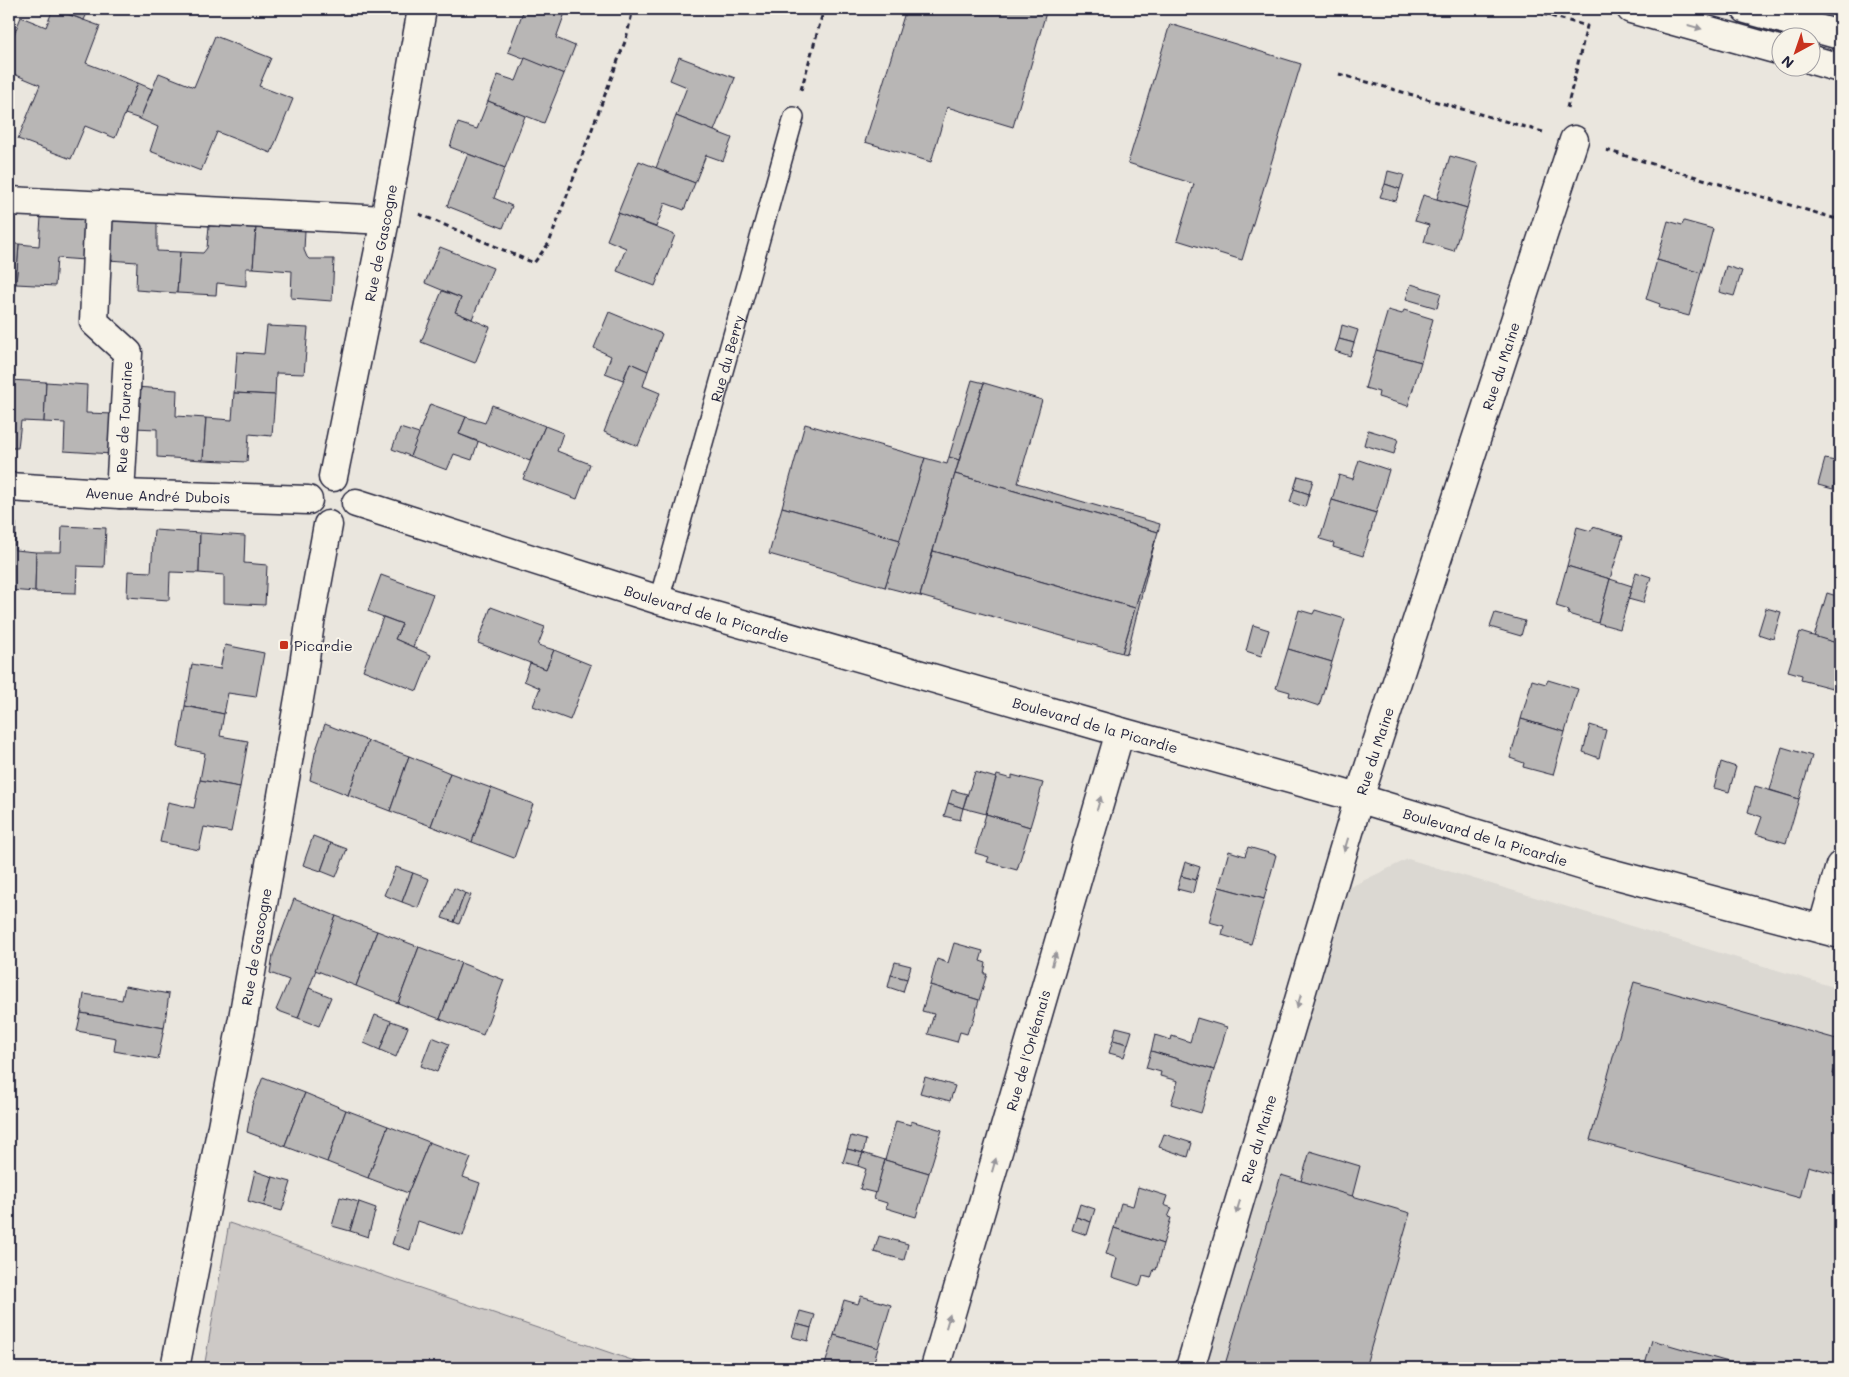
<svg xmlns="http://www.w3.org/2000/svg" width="1849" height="1377" font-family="Mali,sans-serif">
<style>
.built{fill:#dbd8d2}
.green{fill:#cdc9c6;stroke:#787680}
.building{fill:#b8b6b5;stroke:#22223b}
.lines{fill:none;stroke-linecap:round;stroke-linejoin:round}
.lane-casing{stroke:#22223b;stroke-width:22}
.street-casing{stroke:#22223b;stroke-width:31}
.secondary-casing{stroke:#22223b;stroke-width:31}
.path{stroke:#22223b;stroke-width:3;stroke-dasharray:5 4;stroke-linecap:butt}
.lane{stroke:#f7f3e8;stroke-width:19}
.street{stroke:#f7f3e8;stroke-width:28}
.secondary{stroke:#f7f3e8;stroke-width:28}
.oneway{fill:#97959a}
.poi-dot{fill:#c8321e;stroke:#f7f3e8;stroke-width:2}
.labels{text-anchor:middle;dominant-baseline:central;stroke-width:4;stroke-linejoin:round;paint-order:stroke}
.street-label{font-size:14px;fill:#22223b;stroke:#f7f3e8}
.poi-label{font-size:14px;fill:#22223b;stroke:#f7f3e8;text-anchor:start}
</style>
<rect width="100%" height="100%" fill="#eae6de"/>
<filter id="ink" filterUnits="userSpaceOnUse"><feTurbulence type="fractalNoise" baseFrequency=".02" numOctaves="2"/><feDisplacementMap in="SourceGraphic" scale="10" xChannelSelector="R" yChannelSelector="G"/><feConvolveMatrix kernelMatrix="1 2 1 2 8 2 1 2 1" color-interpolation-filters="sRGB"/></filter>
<g filter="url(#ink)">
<!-- built -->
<path class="built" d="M1408,859l432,130v379h-635l137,-477z"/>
<!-- green -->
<path class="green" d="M229,1223l426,145h-451z"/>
<!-- building -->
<g class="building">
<path d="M53,9l47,17 -14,37 52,20 -23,55 -30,-12 -14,33 -53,-20 22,-54 -31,-13v-25l12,-30 25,10z"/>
<path d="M55,9h34l-5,11z"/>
<path d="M524,9h31l10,4 -9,25 19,8 -11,28 -56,-22z"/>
<path d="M906,9h141l-34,118 -66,-20 -16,55 -66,-20z"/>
<path d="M1170,24l131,40 -59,196 -65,-20 17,-56 -66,-21z"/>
<path d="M215,36l56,22 -12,28 34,13 -22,54 -54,-21 -16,39 -51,-20 8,-24 -18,-8 19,-46 35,14z"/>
<path d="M679,57l56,21 -21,53 -38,-15 11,-29 -17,-7z"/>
<path d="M525,58l39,16 -20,49 -56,-22 10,-26 18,6z"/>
<path d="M138,83l14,6 -12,30 -15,-5z"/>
<path d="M488,101l37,15 -20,52 -55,-21 8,-24 19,6z"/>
<path d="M676,116l56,22 -9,23 -17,-6 -11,28 -39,-15z"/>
<path d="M468,154l37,14 -11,30 18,8 -9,22 -56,-22z"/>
<path d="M1450,156l29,8 -12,44 -30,-9z"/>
<path d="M639,161l56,22 -11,27 -19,-7 -9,24 -38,-14z"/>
<path d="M1388,171l16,4 -4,14 -15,-5z"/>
<path d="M1385,184l15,5 -4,12 -16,-4z"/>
<path d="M1423,195l44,13 -13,43 -30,-9 5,-17 -14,-4z"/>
<path d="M618,213l57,22 -20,51 -38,-15 9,-23 -19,-8z"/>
<path d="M41,217l46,3 -2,40 -28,-2 -2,28 -39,-2 3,-40 20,2z"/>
<path d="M110,221l47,1v29l23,1 -3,41 -41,-3 1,-28 -29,-2z"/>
<path d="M1668,221l14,4 2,-4 29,8 -12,44 -44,-13z"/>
<path d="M209,226l47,2 -3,40h-7v18l-29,-3 -1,12 -39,-2 3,-41 23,1 4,-5z"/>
<path d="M256,228l49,2 -1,20 3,7 2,2h25l-2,42 -41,-3 1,-27 -39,-3z"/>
<path d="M9,244h10l-3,40h-7z"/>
<path d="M440,247l53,21 -21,51 -17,-7 6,-14 -36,-15z"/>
<path d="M1657,260l44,13 -12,43 -30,-8 1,-4 -14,-5z"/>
<path d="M1726,266l16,5 -8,25 -15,-4z"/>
<path d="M1411,284l30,9 -4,15 -31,-9z"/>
<path d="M442,291l19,7 -6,14 35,15 -15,36 -54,-21z"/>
<path d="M1388,310l14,4 2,-4 29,9 -12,43 -45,-12z"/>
<path d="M609,312l53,22 -14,37 -18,-8 -7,17 -18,-7 6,-17 -17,-8z"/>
<path d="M1342,325l16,5 -4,13 -15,-4z"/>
<path d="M267,326l41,2 -4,46 -28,-1 -1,22 -41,-2 3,-41 27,2z"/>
<path d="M1339,339l15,4 -4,13 -15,-5z"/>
<path d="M1376,350l45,12 -13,44 -30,-9 1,-5 -14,-4z"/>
<path d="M630,363l18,8 -5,15 17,7 -22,53 -34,-14z"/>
<path d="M9,380l37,2 -2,40 -23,-1 -3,27h-9z"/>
<path d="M972,380l12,3 -25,77 -10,-3z"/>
<path d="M46,382l41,3 -1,28 28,1 -2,40 -48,-3 1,-28 -21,-1z"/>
<path d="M984,383l58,17 -24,83 142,41 -2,8 -203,-58z"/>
<path d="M136,387l41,3 -1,26 30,2 -3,42 -46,-3v-28l-23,-1z"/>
<path d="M234,393l41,2 -3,41 -23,-2 -2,28 -44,-2 3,-42 26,2z"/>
<path d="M430,404l36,13 -7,17 19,8 -6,18 -18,-6 -7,16 -37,-14z"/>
<path d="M492,405l53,21 -15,35 -71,-27 7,-17 19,6z"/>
<path d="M805,424l120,34 -25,82 -118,-33z"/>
<path d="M545,426l18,7 -6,18 33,13 -13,35 -54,-20z"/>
<path d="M400,428l19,6 -9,22 -18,-7z"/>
<path d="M1368,430l30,9 -4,15 -30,-9z"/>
<path d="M949,457l10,3 -39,136 -35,-9 40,-129 22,6z"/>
<path d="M1825,459l15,3 -7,27 -15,-4z"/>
<path d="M1359,460l30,10 -13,43 -44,-13 7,-25 14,4z"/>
<path d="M955,474l203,58 -23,76 -202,-57z"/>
<path d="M1298,476l15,4 -4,14 -15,-5z"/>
<path d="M1294,489l15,5 -4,13 -15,-5z"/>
<path d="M1332,500l44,13 -13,43 -30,-9 1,-4 -14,-4z"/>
<path d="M782,507l118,33 -15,47 -116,-33z"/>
<path d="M9,523h7l-1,27 21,2 -1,40 -26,-2z"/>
<path d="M62,526l44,2 -2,39 -27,-1 -1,27 -41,-1 1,-40h25z"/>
<path d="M1577,527l14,4 2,-4 30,9 -13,43 -43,-13z"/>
<path d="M154,530l46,3 -1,40 -29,-1 -1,28 -42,-3 1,-26 23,1z"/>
<path d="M200,533l45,3 -1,27 23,2 -2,40 -41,-2v-28l-25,-2z"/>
<path d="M1155,541l-28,113 -5,-1 13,-45z"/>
<path d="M933,551l202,57 -13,45 -202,-57z"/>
<path d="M1567,566l43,13 -12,44 -30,-9 1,-4 -13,-4z"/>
<path d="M1636,572l15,5 -8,26 -15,-4z"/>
<path d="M381,575l52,19 -20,53 -18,-8 7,-15 -34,-13z"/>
<path d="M1610,579l22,7 -12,43 -22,-6z"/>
<path d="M1827,593l13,4v47l-26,-7z"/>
<path d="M491,607l54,20 -7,18 16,5 -8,19 -68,-26z"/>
<path d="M1766,608l15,4 -8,27 -15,-5z"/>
<path d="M1299,610l14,4 2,-4 30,9 -13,43 -44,-13z"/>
<path d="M1495,613l30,8 -4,15 -31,-9z"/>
<path d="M383,617l19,7 -7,15 36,16 -14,36 -54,-21z"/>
<path d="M1253,625l16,5 -8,26 -15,-5z"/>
<path d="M1800,632l40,12v14l-8,30 -31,-8 1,-5 -14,-4z"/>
<path d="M225,645l39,8 -8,44 -28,-4 -4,21 -39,-8 7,-42 28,5z"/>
<path d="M1288,649l44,13 -13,44 -30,-10 1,-4 -14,-4z"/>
<path d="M554,650l37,15 -21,55 -37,-14 7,-18 -16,-7 6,-18 16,6z"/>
<path d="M1532,680l14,4 2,-4 30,9 -13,43 -44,-13z"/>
<path d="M185,706l39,8 -4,22 28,5 -8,46 -40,-7 5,-27 -27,-6z"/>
<path d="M1521,719l44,13 -12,43 -30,-8 1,-4 -14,-5z"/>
<path d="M325,724l43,17 -20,54 -38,-15 5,-27z"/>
<path d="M1590,725l16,5 -7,28 -16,-6z"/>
<path d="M368,741l41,15 -19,55 -42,-16z"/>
<path d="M1782,747l30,9 -13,43 -29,-9z"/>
<path d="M409,756l41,17 -19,53 -41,-15z"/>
<path d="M1721,762l15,5 -7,25 -15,-4z"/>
<path d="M975,772l21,6 -10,36 -23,-6z"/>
<path d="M450,773l41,15 -19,54 -41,-16z"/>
<path d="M997,775l15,4v-4l31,8 -13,44 -44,-13z"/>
<path d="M200,780l40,7 -9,45 -27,-5 -5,23 -39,-8 8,-40 26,6z"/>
<path d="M1755,786l44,13 -13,44 -30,-9 6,-17 -14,-5z"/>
<path d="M491,788l42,16 -19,54 -42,-16z"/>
<path d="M952,790l15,4 -4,14 -15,-5z"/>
<path d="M948,803l15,5 -3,12 -16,-4z"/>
<path d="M986,814l44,13 -13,43 -30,-8 2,-5 -14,-4z"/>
<path d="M313,836l18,7 -10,28 -18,-6z"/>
<path d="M331,843l16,6 -11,28 -15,-6z"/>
<path d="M1248,847l28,8 -12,44 -45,-12 10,-36 16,5z"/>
<path d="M1185,862l15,5 -4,13 -15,-4z"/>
<path d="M396,867l17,6 -11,29 -18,-7z"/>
<path d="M413,873l16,6 -11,29 -16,-6z"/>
<path d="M1181,876l15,4 -3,13 -16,-4z"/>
<path d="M1219,887l45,12 -13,45 -29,-9 2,-9 -15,-4z"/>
<path d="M454,888l11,5 -11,29 -12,-4z"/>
<path d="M465,893l6,2 -12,29 -5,-2z"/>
<path d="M294,899l42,17 -38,102 -22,-8 13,-30 -19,-7 3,-18z"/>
<path d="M336,916l41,15 -21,55 -41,-16z"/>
<path d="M377,931l42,16 -21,56 -42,-17z"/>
<path d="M954,943l29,8 -3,10 6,2 -2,11h3l-8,26 -49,-15 7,-26 11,4z"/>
<path d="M419,947l42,16 -21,56 -42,-16z"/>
<path d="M895,962l16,4 -4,13 -16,-4z"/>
<path d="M461,963l43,17 -21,55 -43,-16z"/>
<path d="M891,975l16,4 -4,13 -15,-5z"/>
<path d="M1634,982l206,58v12l-7,22 7,2v99l-32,-9 -8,32 -210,-58z"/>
<path d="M930,985l49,15 -7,25h-2l-3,9 -7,-2 -3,10 -29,-8 6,-20 -12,-3z"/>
<path d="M125,986l44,8 -5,34 -83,-15 3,-19 38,6z"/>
<path d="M309,988l22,9 -12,29 -21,-8z"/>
<path d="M81,1013l83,15 -6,31 -44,-8 2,-13 -39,-7z"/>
<path d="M375,1015l16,6 -11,29 -16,-7z"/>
<path d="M1197,1018l30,9 -13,43 -63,-19 4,-16 16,5 1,-4 18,6z"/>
<path d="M391,1021l17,6 -12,30 -16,-7z"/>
<path d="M1116,1027l16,4 -4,13 -15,-4z"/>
<path d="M432,1037l17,7 -12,28 -16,-6z"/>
<path d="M1113,1040l15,4 -4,13 -15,-4z"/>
<path d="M1151,1051l63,19 -13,43 -30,-9 7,-23 -18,-5 1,-4 -15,-4z"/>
<path d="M263,1077l42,16 -20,52 -1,1 -37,-14 5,-27z"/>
<path d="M925,1077l30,9 -5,15 -30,-8z"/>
<path d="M305,1093l41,17 -19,52 -43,-16 1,-1z"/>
<path d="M346,1110l42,16 -20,52 -41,-16z"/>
<path d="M896,1121l15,4v-4l31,9 -13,43 -44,-13z"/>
<path d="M388,1126l41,16 -21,51 -40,-15z"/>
<path d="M1164,1134l28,9 -4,14 -29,-10z"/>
<path d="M851,1136l15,4 -3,13 -16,-4z"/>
<path d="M429,1142l42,16 -8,19 17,6 -17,53 -45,-15 -8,29 -18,-6 16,-51z"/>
<path d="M847,1149l16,4 -5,13 -15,-4z"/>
<path d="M1310,1151l50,15 -8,31 -51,-16z"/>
<path d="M863,1153l22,7 -9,33 -16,-4 6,-20 -8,-3z"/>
<path d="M885,1160l44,13 -13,44 -30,-9 1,-5 -13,-4z"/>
<path d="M255,1171l18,6 -9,29 -16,-5z"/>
<path d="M1281,1175l129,38 -45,155h-141z"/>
<path d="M273,1177l18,5 -9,29 -18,-5z"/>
<path d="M1138,1187l29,9 -3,9 8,3 -4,9 3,1 -8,26 -49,-16 7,-25 12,3z"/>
<path d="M340,1197l19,5 -9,29 -18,-5z"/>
<path d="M359,1202l17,6 -8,29 -18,-6z"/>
<path d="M1080,1204l15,5 -4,13 -15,-5z"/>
<path d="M1076,1217l15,5 -4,13 -15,-5z"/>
<path d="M1114,1228l49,16 -7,26 -2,-1 -3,9 -8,-2 -3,10 -28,-9 5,-19 -11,-4z"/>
<path d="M879,1236l29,8 -4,16 -30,-8z"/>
<path d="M861,1296l30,9 -13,43 -44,-13 10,-35 14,4z"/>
<path d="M800,1311l15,4 -4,13 -15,-4z"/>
<path d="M796,1324l15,4 -3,13 -16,-4z"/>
<path d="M834,1335l44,13 -6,20h-48z"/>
<path d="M1652,1340l97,28h-105z"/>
<path d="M1752,1361l25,7h-27z"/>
</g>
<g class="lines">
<defs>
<g id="lane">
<path id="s1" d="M659,600l135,-483"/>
</g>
<g id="street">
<path d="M9,201l376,19"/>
<path d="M99,205l-5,117 34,31 -8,141"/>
<path id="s2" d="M333,477l52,-257 37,-211"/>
<path id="s3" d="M9,487l111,7 188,6"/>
<path id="s4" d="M356,503l303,97 444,127 238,66 246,74 253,67"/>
<path d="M1822,929l18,-63"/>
<path id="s5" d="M175,1368l68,-350 58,-331 9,-64 18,-98"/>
<path id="s6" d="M935,1368l185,-636"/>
<path id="s7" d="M1190,1368l169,-570 215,-658"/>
</g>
<g id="secondary">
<path d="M1631,9l151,42"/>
<path d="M1746,9l94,26"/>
<path d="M1812,60l28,8"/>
</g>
</defs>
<!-- lane casing -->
<use href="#lane" class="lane-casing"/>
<!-- street casing -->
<use href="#street" class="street-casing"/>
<!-- secondary casing -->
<use href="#secondary" class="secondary-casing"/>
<!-- path -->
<g class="path">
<path d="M1525,9l62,17 -20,82"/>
<path d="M1339,74l204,58"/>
<path d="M801,90l23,-81"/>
<path d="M1606,150l234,70"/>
<path d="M419,214l115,49 15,-20 77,-204 7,-30"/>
</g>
<!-- lane -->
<use href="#lane" class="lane"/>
<!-- street -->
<use href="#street" class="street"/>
<!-- secondary -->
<use href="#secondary" class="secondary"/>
</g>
<!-- one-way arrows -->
<defs><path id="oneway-solid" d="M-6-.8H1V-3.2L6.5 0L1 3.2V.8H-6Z" transform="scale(1.25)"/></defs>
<g class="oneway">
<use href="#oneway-solid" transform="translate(1695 27) rotate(16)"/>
<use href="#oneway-solid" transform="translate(1099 803) rotate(-74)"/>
<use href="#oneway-solid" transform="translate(1346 845) rotate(107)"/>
<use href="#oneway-solid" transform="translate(1054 959) rotate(-74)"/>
<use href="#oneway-solid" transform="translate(1299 1001) rotate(107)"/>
<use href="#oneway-solid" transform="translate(994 1165) rotate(-74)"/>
<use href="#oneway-solid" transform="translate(1238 1207) rotate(107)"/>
<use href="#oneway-solid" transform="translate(948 1321) rotate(-74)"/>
</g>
</g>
<!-- markers -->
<rect class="poi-dot" x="279" y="640" width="10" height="10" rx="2.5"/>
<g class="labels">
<!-- street labels -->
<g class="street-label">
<text stroke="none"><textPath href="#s2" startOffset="239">Rue de Gascogne</textPath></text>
<text stroke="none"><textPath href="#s1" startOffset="251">Rue du Berry</textPath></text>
<text stroke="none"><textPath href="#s7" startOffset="1049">Rue du Maine</textPath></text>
<text transform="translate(124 417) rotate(-87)">Rue de Touraine</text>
<text stroke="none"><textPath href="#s3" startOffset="149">Avenue André Dubois</textPath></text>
<text stroke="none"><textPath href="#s4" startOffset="368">Boulevard de la Picardie</textPath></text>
<text stroke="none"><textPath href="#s4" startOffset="772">Boulevard de la Picardie</textPath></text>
<text stroke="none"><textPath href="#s7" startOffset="644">Rue du Maine</textPath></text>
<text stroke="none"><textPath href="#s4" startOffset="1178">Boulevard de la Picardie</textPath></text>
<text stroke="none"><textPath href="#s5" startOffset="429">Rue de Gascogne</textPath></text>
<text stroke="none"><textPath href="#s6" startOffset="331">Rue de l'Orléanais</textPath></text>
<text stroke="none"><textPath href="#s7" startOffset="239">Rue du Maine</textPath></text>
</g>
<!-- poi labels -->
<g class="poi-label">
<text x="294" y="645">Picardie</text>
</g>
</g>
<!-- margin -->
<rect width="1849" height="1377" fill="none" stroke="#f7f3e8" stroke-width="30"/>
<rect x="15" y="15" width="1819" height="1347" fill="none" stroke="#22223b" stroke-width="2" filter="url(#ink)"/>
<!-- north arrow -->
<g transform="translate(1796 52) rotate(220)"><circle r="24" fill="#f7f3e8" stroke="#a29fa3"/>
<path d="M0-4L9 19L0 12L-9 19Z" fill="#c8321e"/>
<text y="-8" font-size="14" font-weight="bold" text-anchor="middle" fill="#22223b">N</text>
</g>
</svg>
